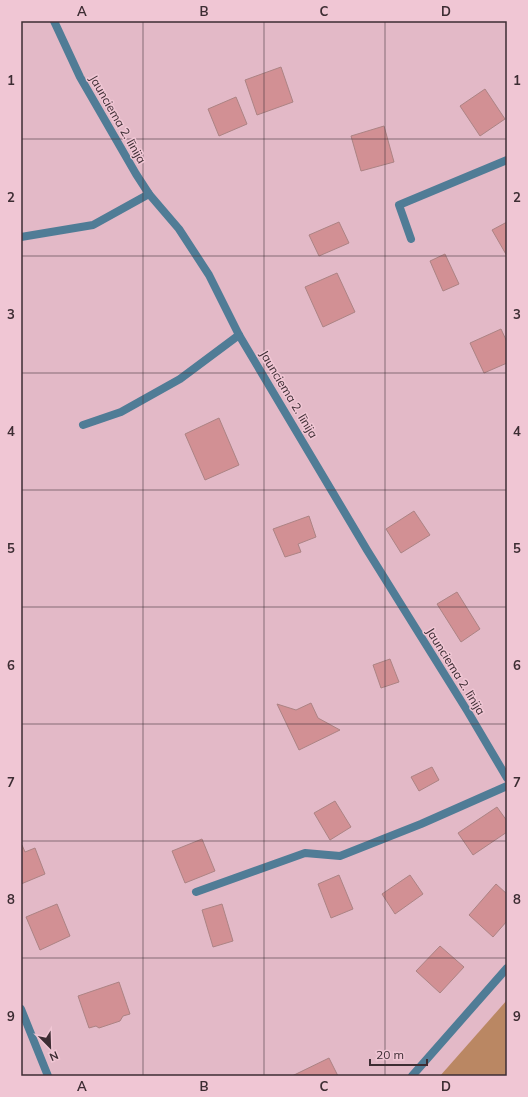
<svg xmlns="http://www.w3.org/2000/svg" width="528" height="1097" font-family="Mulish,sans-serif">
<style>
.forest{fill:#ba8763}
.building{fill:#d29094;stroke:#ac8384}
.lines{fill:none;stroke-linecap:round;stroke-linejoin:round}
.lane{stroke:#507c96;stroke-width:8}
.street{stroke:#507c96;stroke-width:8}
.grid{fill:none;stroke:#3d2d33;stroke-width:1;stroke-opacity:0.55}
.labels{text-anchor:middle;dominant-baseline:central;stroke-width:3;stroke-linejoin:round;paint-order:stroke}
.street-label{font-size:12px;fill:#3d2d33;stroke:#f0c6d4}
.neatline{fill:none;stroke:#3d2d33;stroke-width:1.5}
.grid-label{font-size:13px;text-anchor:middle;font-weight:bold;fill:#3d2d33}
</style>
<rect width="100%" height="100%" fill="#e3b9c7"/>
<!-- forest -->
<path class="forest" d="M507,1000v76h-67z"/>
<!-- building -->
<g class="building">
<path d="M281,67l12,35 -36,13 -12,-35z"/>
<path d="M485,89l20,30 -25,17 -20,-30z"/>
<path d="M236,97l11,27 -28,12 -11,-27z"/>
<path d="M384,126l10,36 -33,9 -10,-35z"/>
<path d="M339,222l10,21 -30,13 -10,-21z"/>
<path d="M507,222v34l-15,-26z"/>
<path d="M445,254l14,30 -16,7 -13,-30z"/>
<path d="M337,273l18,39 -32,15 -18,-40z"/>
<path d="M501,329l6,13v21l-23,10 -14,-30z"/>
<path d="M219,418l20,47 -34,15 -20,-46z"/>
<path d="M414,511l16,24 -29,18 -15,-24z"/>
<path d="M309,516l7,21 -18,7 3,8 -16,5 -12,-28z"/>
<path d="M457,592l23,37 -19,13 -24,-38z"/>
<path d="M390,659l9,23 -18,6 -8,-23z"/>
<path d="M311,703l7,15 22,12 -41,20 -22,-46 19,6z"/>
<path d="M432,767l7,13 -20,11 -8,-14z"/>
<path d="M335,801l16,26 -21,13 -16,-27z"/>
<path d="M497,807l10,14v11l-34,23 -15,-22z"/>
<path d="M202,839l13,32 -30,12 -13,-32z"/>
<path d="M21,845h1l3,7 10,-4 10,26 -24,10z"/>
<path d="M339,875l14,34 -22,9 -13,-34z"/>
<path d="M410,875l13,19 -28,20 -13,-20z"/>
<path d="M496,884l11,10v27l-14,16 -24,-22z"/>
<path d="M57,904l13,32 -30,14 -14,-33z"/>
<path d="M222,904l11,37 -20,6 -11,-37z"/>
<path d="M440,946l24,21 -24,26 -24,-22z"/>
<path d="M119,982l11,32 -7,2 -3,5 -21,7 -3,-2 -7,2 -11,-32z"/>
<path d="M329,1058l9,18h-46z"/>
</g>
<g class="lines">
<!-- lane -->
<g class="lane">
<path d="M21,237l72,-12 56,-31"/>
<path d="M411,239l-12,-34 108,-45"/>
<path d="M83,425l38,-13 59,-33 59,-44"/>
</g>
<!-- street -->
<g class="street">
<path d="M54,21l26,56 56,97 13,20 30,35 30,46 30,60 128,215 101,162 39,66"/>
<path d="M196,892l109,-39 35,3 81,-32 86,-38"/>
<path d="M21,1009l27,67"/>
<path d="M412,1076l95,-108"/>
</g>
</g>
<!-- grid -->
<path class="grid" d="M143,21v1055M264,21v1055M385,21v1055M21,139h486M21,256h486M21,373h486M21,490h486M21,607h486M21,724h486M21,841h486M21,958h486"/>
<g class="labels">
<!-- street labels -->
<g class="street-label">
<text transform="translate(118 119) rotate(60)">Jaunciema 2. līnija</text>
<text transform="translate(289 394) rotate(59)">Jaunciema 2. līnija</text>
<text transform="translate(456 671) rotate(58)">Jaunciema 2. līnija</text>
</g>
</g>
<!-- border -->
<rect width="528" height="1097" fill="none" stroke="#f0c6d4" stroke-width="44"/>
<!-- north arrow -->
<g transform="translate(50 1047) rotate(157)" stroke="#f0c6d4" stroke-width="3" paint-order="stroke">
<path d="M0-3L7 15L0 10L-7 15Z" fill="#3d2d33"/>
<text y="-6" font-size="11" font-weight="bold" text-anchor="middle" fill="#3d2d33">N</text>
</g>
<!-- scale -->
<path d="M370 1059v6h57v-6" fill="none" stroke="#3d2d33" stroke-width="2"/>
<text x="376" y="1059" font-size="12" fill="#3d2d33" stroke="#f0c6d4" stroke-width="3" paint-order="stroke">20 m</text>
<rect x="22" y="22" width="484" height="1053" class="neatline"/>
<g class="grid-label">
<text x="82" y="16">A</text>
<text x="204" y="16">B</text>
<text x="324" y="16">C</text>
<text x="446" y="16">D</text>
<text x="11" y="85">1</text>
<text x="517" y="85">1</text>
<text x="11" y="202">2</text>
<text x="517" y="202">2</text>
<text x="11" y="319">3</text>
<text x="517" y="319">3</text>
<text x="11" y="436">4</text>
<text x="517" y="436">4</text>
<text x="11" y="553">5</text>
<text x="517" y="553">5</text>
<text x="11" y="670">6</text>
<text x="517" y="670">6</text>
<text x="11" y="787">7</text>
<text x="517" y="787">7</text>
<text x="11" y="904">8</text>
<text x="517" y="904">8</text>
<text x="11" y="1021">9</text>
<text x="517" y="1021">9</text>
<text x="82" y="1091">A</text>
<text x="204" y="1091">B</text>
<text x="324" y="1091">C</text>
<text x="446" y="1091">D</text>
</g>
</svg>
